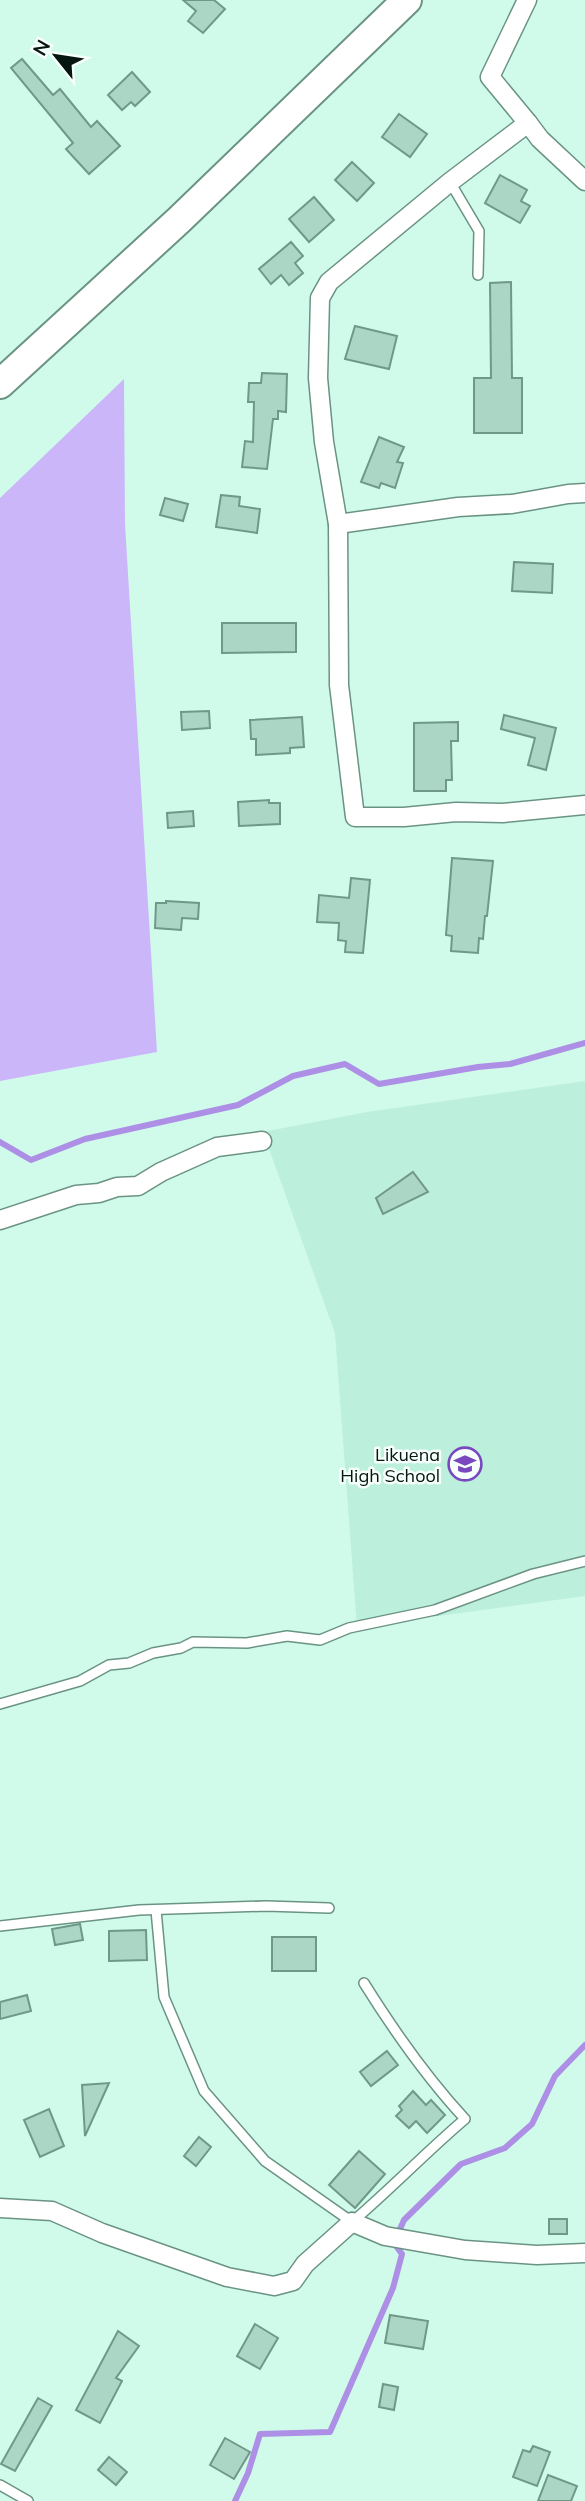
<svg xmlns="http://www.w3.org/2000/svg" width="585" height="2501" font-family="Mulish,sans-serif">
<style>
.built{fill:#bcefdc}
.green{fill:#ccb6fa}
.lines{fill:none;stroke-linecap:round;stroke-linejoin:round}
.stream{stroke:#ad8fe5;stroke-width:6}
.building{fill:#abd5c5;stroke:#709889;stroke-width:2}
.lane-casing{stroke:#6b9384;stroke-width:12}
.street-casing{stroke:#6b9384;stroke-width:21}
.primary-casing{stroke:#6b9384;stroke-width:32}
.lane{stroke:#fff;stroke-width:9}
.street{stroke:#fff;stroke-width:18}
.primary{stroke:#fff;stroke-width:28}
.labels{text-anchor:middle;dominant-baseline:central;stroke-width:5;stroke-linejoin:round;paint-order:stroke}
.poi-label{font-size:18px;fill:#05150f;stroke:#f6fffb;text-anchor:end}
</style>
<rect width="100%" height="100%" fill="#d0fbea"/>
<!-- built -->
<path class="built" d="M585,1081v515l-228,31 -22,-294 -72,-201 104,-20z"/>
<!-- green -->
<path class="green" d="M124,379l1,145 32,528 -157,29v-583z"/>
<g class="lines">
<!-- stream -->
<g class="stream">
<path d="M0,1142l31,18 54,-21 153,-34 55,-29 52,-12 34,20 99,-17 32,-3 75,-21"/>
<path d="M235,2501l13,-28 12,-39 70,-2 63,-144 9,-34 -6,-8v-8l8,-18 57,-56 44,-16 27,-24 23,-48 30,-31"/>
</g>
</g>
<!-- building -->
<g class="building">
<path d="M183,0h31l11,9 -22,24 -15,-12 8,-10z"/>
<path d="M22,59l31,36 7,-6 31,38 6,-6 23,25 -31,28 -23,-25 7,-6 -62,-75z"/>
<path d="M132,72l18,20 -15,14 -4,-4 -9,8 -14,-15z"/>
<path d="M399,114l28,20 -17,23 -28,-20z"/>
<path d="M352,162l22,21 -17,18 -22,-21z"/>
<path d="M500,175l27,15 -6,11 9,5 -10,17 -35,-20z"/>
<path d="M314,197l20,23 -25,22 -20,-23z"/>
<path d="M291,242l12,14 -8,7 8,10 -14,12 -8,-10 -10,9 -12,-15z"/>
<path d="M511,282l1,96h10v55h-48v-55h17l-1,-95z"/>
<path d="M355,326l42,10 -8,33 -44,-10z"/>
<path d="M262,373l25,1 -1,38 -8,-1v8h-5l-6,50 -25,-2 3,-26 8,1 1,-40h-6l1,-19h12z"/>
<path d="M379,437l25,10 -7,15 6,1 -8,25 -14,-5 -2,5 -18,-6z"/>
<path d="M221,495l19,2 -1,9 21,3 -3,24 -41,-6z"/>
<path d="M165,498l23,6 -5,17 -23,-6z"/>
<path d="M514,562l39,2 -1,29 -40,-2z"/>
<path d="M222,623h74v29l-74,1z"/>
<path d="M209,711l1,17 -28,2 -1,-18z"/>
<path d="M504,715l52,13 -10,42 -18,-5 7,-27 -34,-9z"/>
<path d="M302,717l2,30 -14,1v5l-34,2v-16h-5l-1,-19z"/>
<path d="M458,722v19h-7l1,39h-6v11h-32v-68z"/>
<path d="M269,800v3h11v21l-41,2 -1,-24z"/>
<path d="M193,811l1,15 -26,2 -1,-15z"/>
<path d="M452,858l41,3 -6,55h-2l-2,23 -4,-1 -1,15 -27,-2 1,-15 -6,-1z"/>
<path d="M351,878l19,2 -7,73 -18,-1 1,-11 -8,-1 1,-17 -22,-1 2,-27 30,3z"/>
<path d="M166,901l33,2 -1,16 -16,-1 -1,12 -26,-2 1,-25h10z"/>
<path d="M413,1172l15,20 -45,22 -7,-16z"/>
<path d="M80,1924l3,16 -28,5 -3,-16z"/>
<path d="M146,1930l1,30 -38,1v-30z"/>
<rect x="272" y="1937" width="44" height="34"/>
<path d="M27,1995l4,16 -31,8v-17z"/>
<path d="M387,2051l11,14 -27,21 -11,-14z"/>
<path d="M109,2083l-24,53 -3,-51z"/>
<path d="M413,2091l13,14 5,-5 14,15 -18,18 -11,-12 -7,7 -13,-12 6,-6 -3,-4z"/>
<path d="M49,2109l15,37 -24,11 -16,-37z"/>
<path d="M199,2137l12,10 -15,19 -12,-10z"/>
<path d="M359,2151l26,23 -30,34 -26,-23z"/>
<rect x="549" y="2219" width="18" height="15"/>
<path d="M390,2315l38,6 -5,28 -38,-6z"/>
<path d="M255,2324l23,14 -18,31 -23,-13z"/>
<path d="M118,2331l21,15 -23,32 6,3 -22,42 -24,-13z"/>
<path d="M383,2384l15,3 -4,23 -15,-3z"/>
<path d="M38,2398l14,8 -37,65 -14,-7z"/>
<path d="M225,2438l25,14 -16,27 -24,-14z"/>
<path d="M533,2446l17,6 -13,34 -24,-9 10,-27 7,2z"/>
<path d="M109,2457l18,15 -11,13 -18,-15z"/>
<path d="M548,2475l29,11 -6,15h-33z"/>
</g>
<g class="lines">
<defs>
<g id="lane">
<path d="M450,182l29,49 -1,44"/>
<path d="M0,1704l80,-23 29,-16 20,-2 24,-10 28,-5 12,-6 54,1 40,-7 33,4 29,-12 86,-18 98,-36 52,-13"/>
<path d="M156,1910l8,87 40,94 61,70 87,61c39,-33 74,-70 113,-103 -39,-42 -71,-88 -101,-136"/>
<path d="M0,1926l139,-16 127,-4 63,2"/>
<path d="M0,2485l28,16"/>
</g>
<g id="street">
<path d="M527,0l-37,77 38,46 -78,59 -121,100 -9,16 -2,80 6,64 14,82 1,161 16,132h49l52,-5 47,1 82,-8"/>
<path d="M528,123l12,16 45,42"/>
<path d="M338,524l120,-17 54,-3 56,-10 17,-1"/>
<path d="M0,1220l76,-25 23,-2 18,-6 21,-1 23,-14 56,-25 45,-6"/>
<path d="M0,2208l52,3 50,22 125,44 47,9 19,-5 12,-17 47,-42 33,14 80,14 72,5 48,-2"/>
</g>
<path id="primary" d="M0,384l179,-164 228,-220"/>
</defs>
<!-- lane casing -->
<use href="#lane" class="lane-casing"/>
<!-- street casing -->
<use href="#street" class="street-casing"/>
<!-- primary casing -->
<use href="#primary" class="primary-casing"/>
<!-- lane -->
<use href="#lane" class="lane"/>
<!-- street -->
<use href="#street" class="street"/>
<!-- primary -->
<use href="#primary" class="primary"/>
</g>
<!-- icons -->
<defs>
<symbol id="school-ring" viewBox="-11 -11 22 22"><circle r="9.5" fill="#f6fffb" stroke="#7948bf" stroke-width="1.5"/><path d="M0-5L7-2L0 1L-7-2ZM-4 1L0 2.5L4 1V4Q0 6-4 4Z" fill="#7948bf"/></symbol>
</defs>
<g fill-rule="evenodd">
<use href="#school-ring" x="446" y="1445" width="38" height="38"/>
</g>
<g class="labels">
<!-- poi labels -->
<g class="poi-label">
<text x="440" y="1454">Likuena<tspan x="440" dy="21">High School</tspan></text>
</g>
</g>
<!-- north arrow -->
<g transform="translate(56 56) rotate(300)" stroke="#f6fffb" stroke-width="5" paint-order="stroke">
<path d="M0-5L12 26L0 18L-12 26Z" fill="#05150f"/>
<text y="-10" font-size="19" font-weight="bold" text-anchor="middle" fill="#05150f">N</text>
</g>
</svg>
